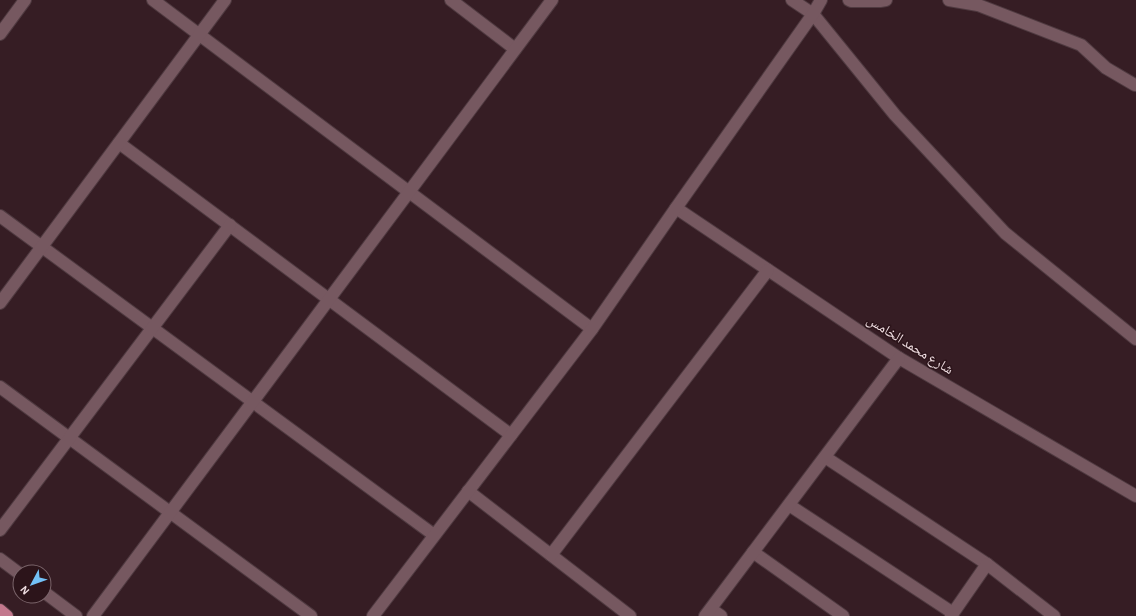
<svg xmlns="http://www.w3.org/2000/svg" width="1136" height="616" font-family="'Alegreya Sans','Noto Naskh Arabic',sans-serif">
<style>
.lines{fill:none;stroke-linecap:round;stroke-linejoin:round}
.minor-casing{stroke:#4f3a40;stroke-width:14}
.major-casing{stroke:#4f3a40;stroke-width:14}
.minor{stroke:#765860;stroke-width:12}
.major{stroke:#c3788d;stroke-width:12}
.labels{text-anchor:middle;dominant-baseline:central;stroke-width:3;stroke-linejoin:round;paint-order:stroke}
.street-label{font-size:14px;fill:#efdde1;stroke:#2c141a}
</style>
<rect width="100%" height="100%" fill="#361d24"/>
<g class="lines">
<defs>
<g id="minor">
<path d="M153,0l439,329"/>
<path d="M451,0l64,49"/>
<path d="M792,0l21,14 82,101 110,118 131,106"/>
<path d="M849,0l2,1h29l6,-1"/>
<path d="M949,0l29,5 103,40 25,23 29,17h1"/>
<path d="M0,34l25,-34"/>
<path d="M119,143l392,292"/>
<path d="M676,208l223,150 237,138"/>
<path d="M0,216l434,319"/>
<path d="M0,303l225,-303"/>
<path d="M0,387l311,229"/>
<path d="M825,457l162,107 67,52"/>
<path d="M468,491l162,125"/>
<path d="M789,505l164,108"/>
<path d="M0,530l230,-305"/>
<path d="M753,552l90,64"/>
<path d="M551,555l217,-285"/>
<path d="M0,559l20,15"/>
<path d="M44,592l32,24"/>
<path d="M711,609l10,7"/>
<path d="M93,616l459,-616"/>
<path d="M373,616l219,-287 84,-121 137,-194 8,-14"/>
<path d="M705,616l194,-258"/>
<path d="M951,616l36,-52"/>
</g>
<path id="major" d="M0,610l7,6"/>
</defs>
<!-- minor casing -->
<use href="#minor" class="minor-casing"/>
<!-- major casing -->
<use href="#major" class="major-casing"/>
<!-- minor -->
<use href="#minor" class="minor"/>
<!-- major -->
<use href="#major" class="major"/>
</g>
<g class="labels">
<!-- street labels -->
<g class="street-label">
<text transform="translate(910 345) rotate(32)">شارع محمد الخامس</text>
</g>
</g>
<!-- north arrow -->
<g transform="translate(32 584) rotate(229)"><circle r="19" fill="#2c141a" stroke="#7a646a"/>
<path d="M0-3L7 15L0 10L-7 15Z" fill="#73c1f6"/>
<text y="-6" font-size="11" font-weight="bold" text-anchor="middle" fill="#efdde1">N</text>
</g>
</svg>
